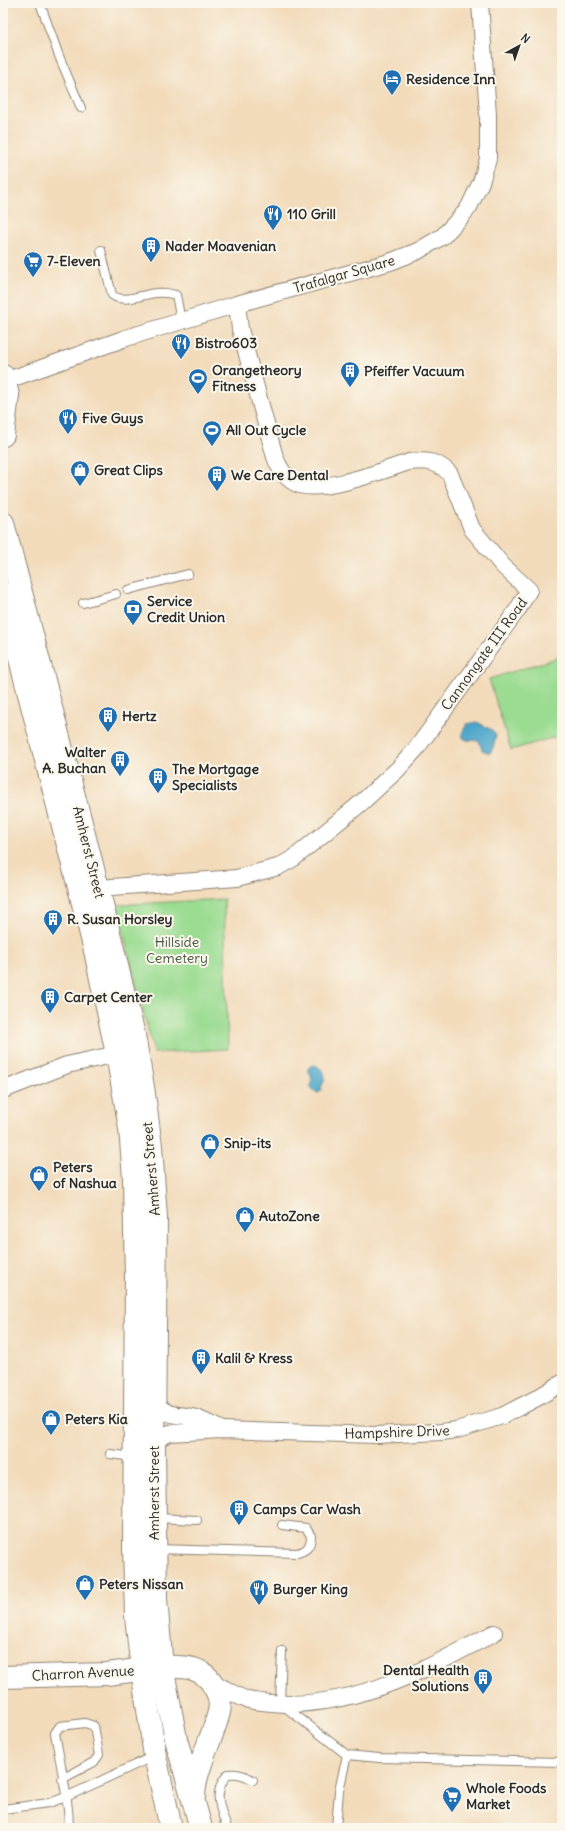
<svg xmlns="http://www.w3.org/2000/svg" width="565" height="1831" font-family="Delius,sans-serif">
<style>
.green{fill:#9bdc92;stroke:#63845e}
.water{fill:#4ca5c9;stroke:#3c687a}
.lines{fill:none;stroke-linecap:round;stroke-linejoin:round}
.lane-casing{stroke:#8e8373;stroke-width:10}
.street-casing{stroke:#8e8373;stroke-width:18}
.secondary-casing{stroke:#8e8373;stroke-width:24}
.highway-casing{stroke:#8e8373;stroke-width:24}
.lane{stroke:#fff;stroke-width:8}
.street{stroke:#fff;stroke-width:16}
.secondary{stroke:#fff;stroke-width:22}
.highway{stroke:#fff;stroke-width:22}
.labels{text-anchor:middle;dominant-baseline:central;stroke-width:4;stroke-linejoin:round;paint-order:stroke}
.poi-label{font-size:14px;font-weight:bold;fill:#2b2b2b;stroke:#fbf7ec;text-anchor:start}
.street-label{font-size:14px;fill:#2b2b2b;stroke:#fbf7ec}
.park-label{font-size:14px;fill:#475745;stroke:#fbf7ec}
</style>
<rect width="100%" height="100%" fill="#fbf7ec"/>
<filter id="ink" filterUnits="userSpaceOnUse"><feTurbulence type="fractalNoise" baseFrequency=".025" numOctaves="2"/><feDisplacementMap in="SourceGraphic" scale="8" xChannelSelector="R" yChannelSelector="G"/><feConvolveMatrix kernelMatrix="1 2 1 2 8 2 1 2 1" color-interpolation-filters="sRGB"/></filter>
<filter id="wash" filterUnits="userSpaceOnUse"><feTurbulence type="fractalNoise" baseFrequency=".012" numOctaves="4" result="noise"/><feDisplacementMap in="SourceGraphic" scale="16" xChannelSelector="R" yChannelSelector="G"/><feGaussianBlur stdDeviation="0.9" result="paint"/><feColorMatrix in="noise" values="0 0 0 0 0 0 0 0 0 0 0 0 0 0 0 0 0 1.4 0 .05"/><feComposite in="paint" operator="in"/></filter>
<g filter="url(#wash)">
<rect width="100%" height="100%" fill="#f2dbbb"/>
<!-- green -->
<g class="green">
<path d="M560,657l2,7v71l-51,15 -22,-71z"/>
<path d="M224,899l4,150 -74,4 -38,-148z"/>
</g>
<!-- water -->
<g class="water">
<path d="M477,722l15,8 4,5 -3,13 -3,5 -8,-3 -3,-9 -12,-1 -4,-2 -1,-5 5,-9z"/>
<path d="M314,1065c14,6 12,12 7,23l1,3 -5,2 -7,-6 2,-8 -4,-10 2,-3z"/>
</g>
</g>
<g filter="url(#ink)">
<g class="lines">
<defs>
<g id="lane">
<path d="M40,3l19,53 22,52"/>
<path d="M101,250l11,45c11,9 31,-1 44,-2 7,-1 13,0 20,2l5,26"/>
<path d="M128,590l60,-16"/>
<path d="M83,603l33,-9"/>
<path d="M110,1454l23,3"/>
<path d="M156,1518l41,2"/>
<path d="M156,1549l141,4c10,-2 14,-7 14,-17l-5,-8 -24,-3"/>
<path d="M282,1651l-2,52 67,52 -8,36 -3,37"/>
<path d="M347,1755l32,3 183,4"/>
<path d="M62,1779l32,-17 5,-7 -5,-29 -9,-3 -25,3 -5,7c3,19 17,81 13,95"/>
<path d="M3,1809l46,-6 17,-6 88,-41"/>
<path d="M227,1828c-7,-20 -15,-36 1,-54 10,-1 16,1 25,6"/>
</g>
<g id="street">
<path d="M5,381l121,-43 111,-34 153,-42 28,-11 25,-15 18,-19 8,-10 12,-25 7,-23v-45l-8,-111"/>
<path d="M98,888l139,-10 41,-11 16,-9 67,-55 37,-34 18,-20 102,-140 11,-19 -26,-24 -31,-37 -22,-55c-12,-13 -24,-14 -41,-12 -25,8 -91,34 -114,21 -11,-6 -16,-15 -20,-26l-35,-128 -3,-25"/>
<path d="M3,1090l64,-25 50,-11"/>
<path d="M154,1400c13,19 23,13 42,18 8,3 16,7 24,11"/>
<path d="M154,1445l7,-8 9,-4 51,-3 155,5 65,-3 16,-2 45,-14 35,-18 25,-15"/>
<path d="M212,1682c11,5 22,13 33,17 12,4 29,4 42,5 76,0 142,-36 207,-71"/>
</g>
<path id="secondary" d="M3,1677l104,-3 54,-7"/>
<g id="highway">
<path d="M3,376l5,19 -5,40"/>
<path d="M3,523l95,365 36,147 9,52 8,59 5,72 -2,227 2,154 6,68 6,30 8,42 25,89"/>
<path d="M3,593l91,353 23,108 13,74 4,50 2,100 -2,269 2,70 6,53 13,86 16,72"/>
<path d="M162,1667c22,-1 42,-1 53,21 4,7 6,16 4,24 -7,29 -24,55 -25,85"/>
</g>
</defs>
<!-- lane casing -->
<use href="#lane" class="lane-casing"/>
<!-- street casing -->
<use href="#street" class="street-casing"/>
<!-- secondary casing -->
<use href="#secondary" class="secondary-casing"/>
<!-- highway casing -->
<use href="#highway" class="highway-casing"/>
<!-- lane -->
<use href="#lane" class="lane"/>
<!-- street -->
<use href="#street" class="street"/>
<!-- secondary -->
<use href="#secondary" class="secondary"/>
<!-- highway -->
<use href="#highway" class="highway"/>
</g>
</g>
<!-- icons -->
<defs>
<symbol id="hotel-pin" viewBox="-11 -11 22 30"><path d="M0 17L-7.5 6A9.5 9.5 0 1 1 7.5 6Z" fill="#1f6fb2" stroke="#fbf7ec"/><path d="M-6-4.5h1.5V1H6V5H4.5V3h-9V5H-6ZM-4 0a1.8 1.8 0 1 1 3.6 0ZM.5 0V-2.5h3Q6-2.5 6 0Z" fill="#fff"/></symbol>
<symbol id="restaurant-pin" viewBox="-11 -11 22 30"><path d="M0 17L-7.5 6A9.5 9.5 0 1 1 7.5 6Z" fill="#1f6fb2" stroke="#fbf7ec"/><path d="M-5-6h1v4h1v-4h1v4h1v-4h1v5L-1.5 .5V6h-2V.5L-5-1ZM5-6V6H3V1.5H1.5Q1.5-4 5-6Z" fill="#fff"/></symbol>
<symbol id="building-pin" viewBox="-11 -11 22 30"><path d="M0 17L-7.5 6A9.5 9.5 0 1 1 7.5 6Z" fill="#1f6fb2" stroke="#fbf7ec"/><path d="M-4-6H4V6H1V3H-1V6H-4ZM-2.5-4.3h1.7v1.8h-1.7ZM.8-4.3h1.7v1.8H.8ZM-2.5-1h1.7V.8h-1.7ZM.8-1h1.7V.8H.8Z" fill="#fff"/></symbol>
<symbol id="supermarket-pin" viewBox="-11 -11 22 30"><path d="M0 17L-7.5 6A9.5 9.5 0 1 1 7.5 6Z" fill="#1f6fb2" stroke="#fbf7ec"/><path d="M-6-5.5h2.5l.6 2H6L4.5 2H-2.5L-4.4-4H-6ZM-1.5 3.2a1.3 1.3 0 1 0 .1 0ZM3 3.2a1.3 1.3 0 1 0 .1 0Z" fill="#fff"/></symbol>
<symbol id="stadium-pin" viewBox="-11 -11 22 30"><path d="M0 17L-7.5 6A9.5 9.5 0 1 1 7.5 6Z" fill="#1f6fb2" stroke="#fbf7ec"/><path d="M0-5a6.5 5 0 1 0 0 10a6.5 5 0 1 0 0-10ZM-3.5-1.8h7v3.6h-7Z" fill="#fff"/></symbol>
<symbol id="shop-pin" viewBox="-11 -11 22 30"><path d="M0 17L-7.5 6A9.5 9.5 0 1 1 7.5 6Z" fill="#1f6fb2" stroke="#fbf7ec"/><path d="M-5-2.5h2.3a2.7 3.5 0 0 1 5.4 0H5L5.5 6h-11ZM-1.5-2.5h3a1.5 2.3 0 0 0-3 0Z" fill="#fff"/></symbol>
<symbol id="bank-pin" viewBox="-11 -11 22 30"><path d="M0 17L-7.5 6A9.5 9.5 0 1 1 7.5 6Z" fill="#1f6fb2" stroke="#fbf7ec"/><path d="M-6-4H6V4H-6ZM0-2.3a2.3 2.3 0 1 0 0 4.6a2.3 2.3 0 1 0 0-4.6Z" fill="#fff"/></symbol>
</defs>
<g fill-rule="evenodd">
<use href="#hotel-pin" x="381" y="68" width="22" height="30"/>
<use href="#restaurant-pin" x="262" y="203" width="22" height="30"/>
<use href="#building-pin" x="140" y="235" width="22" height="30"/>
<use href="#supermarket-pin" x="22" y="250" width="22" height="30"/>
<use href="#restaurant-pin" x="170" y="332" width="22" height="30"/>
<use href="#building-pin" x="339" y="360" width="22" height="30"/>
<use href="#stadium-pin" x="187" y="367" width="22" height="30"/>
<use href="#restaurant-pin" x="57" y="407" width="22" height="30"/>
<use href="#stadium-pin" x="201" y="419" width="22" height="30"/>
<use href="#shop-pin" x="69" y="459" width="22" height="30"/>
<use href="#building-pin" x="206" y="464" width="22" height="30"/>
<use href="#bank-pin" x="122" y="598" width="22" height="30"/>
<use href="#building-pin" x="97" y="705" width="22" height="30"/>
<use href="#building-pin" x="109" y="749" width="22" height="30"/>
<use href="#building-pin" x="147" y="766" width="22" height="30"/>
<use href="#building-pin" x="42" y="908" width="22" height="30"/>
<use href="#building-pin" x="39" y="986" width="22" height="30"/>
<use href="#shop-pin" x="199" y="1132" width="22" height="30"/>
<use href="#shop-pin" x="28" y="1164" width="22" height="30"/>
<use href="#shop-pin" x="234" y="1205" width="22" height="30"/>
<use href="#building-pin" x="190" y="1347" width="22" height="30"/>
<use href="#shop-pin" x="40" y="1408" width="22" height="30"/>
<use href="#building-pin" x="228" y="1498" width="22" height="30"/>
<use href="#shop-pin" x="74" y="1573" width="22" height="30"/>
<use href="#restaurant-pin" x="248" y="1578" width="22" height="30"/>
<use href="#building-pin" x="472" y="1667" width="22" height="30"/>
<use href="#supermarket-pin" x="441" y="1785" width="22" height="30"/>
</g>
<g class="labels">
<!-- poi labels -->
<g class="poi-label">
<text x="406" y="79">Residence Inn</text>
<text x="287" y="214">110 Grill</text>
<text x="165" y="246">Nader Moavenian</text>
<text x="47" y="261">7-Eleven</text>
<text x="195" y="343">Bistro603</text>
<text x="212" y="370">Orangetheory<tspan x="212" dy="16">Fitness</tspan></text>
<text x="364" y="371">Pfeiffer Vacuum</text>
<text x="82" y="418">Five Guys</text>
<text x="226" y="430">All Out Cycle</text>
<text x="94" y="470">Great Clips</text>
<text x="231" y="475">We Care Dental</text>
<text x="147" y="601">Service<tspan x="147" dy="16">Credit Union</tspan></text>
<text x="122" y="716">Hertz</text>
<text x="106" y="752" text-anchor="end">Walter<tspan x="106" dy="16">A. Buchan</tspan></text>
<text x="172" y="769">The Mortgage<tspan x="172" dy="16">Specialists</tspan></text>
<text x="67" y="919">R. Susan Horsley</text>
<text x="64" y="997">Carpet Center</text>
<text x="224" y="1143">Snip-its</text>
<text x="53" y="1167">Peters<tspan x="53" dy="16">of Nashua</tspan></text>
<text x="259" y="1216">AutoZone</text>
<text x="215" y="1358">Kalil &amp; Kress</text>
<text x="65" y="1419">Peters Kia</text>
<text x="253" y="1509">Camps Car Wash</text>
<text x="99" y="1584">Peters Nissan</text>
<text x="273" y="1589">Burger King</text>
<text x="469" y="1670" text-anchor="end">Dental Health<tspan x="469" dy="16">Solutions</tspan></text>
<text x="466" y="1788">Whole Foods<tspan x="466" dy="16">Market</tspan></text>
</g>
<!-- street labels -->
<g class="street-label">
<text transform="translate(344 274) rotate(-16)">Trafalgar Square</text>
<text transform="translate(484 654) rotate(-54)">Cannongate III Road</text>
<text transform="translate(89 852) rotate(76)">Amherst Street</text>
<text transform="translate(151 1169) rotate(-95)">Amherst Street</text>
<text transform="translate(397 1432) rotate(-2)">Hampshire Drive</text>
<text transform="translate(154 1493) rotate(-90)">Amherst Street</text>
<text transform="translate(83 1673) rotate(-3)">Charron Avenue</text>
</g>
<!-- park labels -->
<g class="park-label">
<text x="177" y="942">Hillside<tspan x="177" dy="16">Cemetery</tspan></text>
</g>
</g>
<!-- margin -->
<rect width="565" height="1831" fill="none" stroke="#fbf7ec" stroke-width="16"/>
<!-- north arrow -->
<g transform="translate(519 46) rotate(40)" stroke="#fbf7ec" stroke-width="3" paint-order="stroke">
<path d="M0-3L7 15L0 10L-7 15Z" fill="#2b2b2b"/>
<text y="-6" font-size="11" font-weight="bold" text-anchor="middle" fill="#2b2b2b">N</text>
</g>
</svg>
